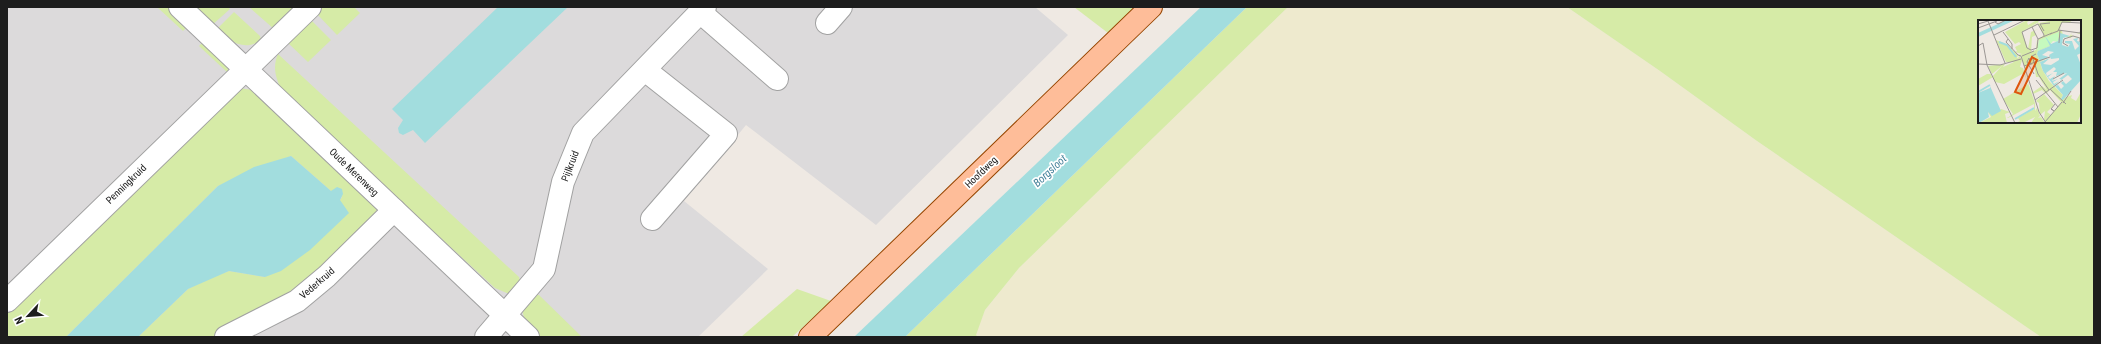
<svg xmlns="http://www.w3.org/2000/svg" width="2101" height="344" font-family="'Roboto Condensed',sans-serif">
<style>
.residential{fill:#dcdadb}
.farmland{fill:#eeeace}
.grass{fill:#d6eba7;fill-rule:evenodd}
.water{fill:#a2ddde}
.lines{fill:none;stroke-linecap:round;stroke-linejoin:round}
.minor-casing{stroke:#a1a1a1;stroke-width:24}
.major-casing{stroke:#974600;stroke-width:24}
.minor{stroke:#fff;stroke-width:22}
.major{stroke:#febd99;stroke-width:22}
.labels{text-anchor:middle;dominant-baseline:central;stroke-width:3.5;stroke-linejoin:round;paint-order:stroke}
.street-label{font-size:10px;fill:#1d1d1d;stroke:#fff}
.water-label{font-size:11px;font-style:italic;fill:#407e97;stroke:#fff}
.inset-river{fill:none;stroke:#a2ddde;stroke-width:2}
.inset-road{fill:none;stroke:#9b9794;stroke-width:1}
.view{fill:#de560d;fill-opacity:0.15;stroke:#de560d;stroke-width:2}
.inset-edge{fill:none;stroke:#1d1d1d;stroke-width:2}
</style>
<rect width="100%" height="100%" fill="#efe9e3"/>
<!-- residential -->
<path class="residential" d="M7,7h1028l33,28 -192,190 -130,-100 -62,76 84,68 -70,68h-691z"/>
<!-- farmland -->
<path class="farmland" d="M1288,7h279l93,64 97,70 284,196h-1063l-3,-2 10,-25 34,-42z"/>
<!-- grass -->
<g class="grass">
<path d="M157,7h12l20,18 -6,6z"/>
<path d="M191,7h37l2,2 -19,17z"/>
<path d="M249,7h48l-23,22z"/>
<path d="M322,7h32l6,6 -23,22 -21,-22z"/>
<path d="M1074,7h61l-27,26z"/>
<path d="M1247,7h41l-269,261 -34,42 -9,25 2,2h-73z"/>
<path d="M1567,7h527v330h-53l-284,-196 -97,-70zM1979,21h101v101h-101z"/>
<path d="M234,12l26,24 1,4c-17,12 -31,1 -45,-10z"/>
<path d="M310,19l21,21 -23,22 -21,-20z"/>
<path d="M205,40l23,21v12l-29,-27z"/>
<path d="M278,54l241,223 2,7 -12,10 -14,-6 -213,-196c-6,-14 -10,-24 -4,-38z"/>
<path d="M239,88l20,3 116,111 2,7 -5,12 -73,69 -87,47h-74l50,-48 17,-9 24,-9 36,6 75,-77 2,-3 -11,-6 -40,-35 -73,30 -152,151h-59v-26z"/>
<path d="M797,289l34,12 -39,36h-51z"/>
<path d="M532,295h7l43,42h-43l-15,-20 -2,-7z"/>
</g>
<!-- water -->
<g class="water">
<path d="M498,7h70l-143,136 -12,-13 -10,5 -4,-2 -1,-5 5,-8 -11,-11z"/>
<path d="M1201,7h46l-342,330h-51z"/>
<path d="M291,156l40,35 6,-4 5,2 1,5 -3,6 9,13 -39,37 -29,21 -16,6 -36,-6 -41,18 -50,48h-72l152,-151 36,-19z"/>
</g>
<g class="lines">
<defs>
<g id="minor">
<path d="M180,7l348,330"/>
<path d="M700,12l77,67"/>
<path d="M827,23l14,-16"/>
<path d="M645,70l81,64 -74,85"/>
<path d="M7,301l303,-294"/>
<path d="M226,337l71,-36 30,-25 67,-66"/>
<path d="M486,337l58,-68 19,-87 20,-49 122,-126"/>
</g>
<path id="major" d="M810,337l341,-330"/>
</defs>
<!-- minor casing -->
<use href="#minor" class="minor-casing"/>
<!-- major casing -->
<use href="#major" class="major-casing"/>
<!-- minor -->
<use href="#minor" class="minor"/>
<!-- major -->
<use href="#major" class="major"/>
</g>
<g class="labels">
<!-- street labels -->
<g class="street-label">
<text transform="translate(570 166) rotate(-69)">Pijlkruid</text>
<text transform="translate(354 172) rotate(44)">Oude Merenweg</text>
<text transform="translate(981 172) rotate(-44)">Hoofdweg</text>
<text transform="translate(126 184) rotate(-44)">Penningkruid</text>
<text transform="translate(317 283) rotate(-41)">Vederkruid</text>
</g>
<!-- water labels -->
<g class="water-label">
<text transform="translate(1050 171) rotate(-43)">Borgsloot</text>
</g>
</g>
<!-- overview -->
<g transform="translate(1978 20)">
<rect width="103" height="103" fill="#efe9e3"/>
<path d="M49,0h4l-4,2 1,3 9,-5 2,2 -17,9 17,-8 15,-3h19l-3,2 2,1h-11l-1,7 2,1 1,5h7l2,-4 8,1 1,-3 -1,4 -8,-2 -1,3 10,4 -9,-3 -1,2h-7l-1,5 1,-5h6l-8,-2 -2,-3 -1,11v-4l-9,1 1,3 -3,-3 2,5 -12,5 -1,3 3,7 9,-4 -9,5 2,7 7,12 14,14 -2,4 11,-4 -1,3 5,3 5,-9v22l-4,9h-31l-2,-3 1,-9 -5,4 -1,-12 -3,-2 8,-7 10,11 -7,7 4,3 10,-13 -11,-12 -4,4 -4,-4 -9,4v-2l9,-6 5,4 -8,-13h-3l-2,-13 -8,3v4l-4,-11 -2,7 3,1 13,38 -1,-3v8l2,-3 3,8 -2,2 3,-1 4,6h-14l4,-6 -10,5 -9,1 4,-2 -2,-3 16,-9v-5l-26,14h-1l6,-4 -10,-15 25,-15 -4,-11 -20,11 -9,-2 -2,-5 -15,9v-7l9,-5h4l1,3 10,-11 -10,8 -4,-8 17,-2 -2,3 11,-5h-8l-10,-22 10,4 12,11 -1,3 4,1 -3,-1 2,-3 1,4 1,-3 -4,-1 4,-1 -7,-2 2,-1 -2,-4 6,-3 -2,-2 -4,2 -10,-12zM60,4l2,4 -9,4 -3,17 -6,-17zM62,8l4,7 -7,5 -1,10 2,-2v-7l1,-2 -1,10 -7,3 1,-15 4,-2 -2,-4zM23,89l9,3 -5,2 2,9 -26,-1 10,-5 -3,-5 5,3z" fill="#d6eba7" fill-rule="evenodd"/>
<path d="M81,12l-1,10 -5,-1 -4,5 -12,5 2,-11z" fill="#c6fabe"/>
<path d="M29,0h8l-37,17v-4zM82,13l10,3 -7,2 -1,7 6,2 2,-3 -5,-1v-2h7l3,9 4,-4 -6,-7 5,-1 -1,3 4,1v11l-4,2 4,10v15l-18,20 -2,-1 2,-4 -8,-9 3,-1 3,4 3,-3 -3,-3 2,-2 3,3 6,-5 -4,-4 -8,6 1,-2h-2l8,-6 -11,3 1,-4h-4l3,-3 -2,-2 -8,6 1,3 6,-3 -5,4 2,2 5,-3 -3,5 6,-2 -5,3 1,2 5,-3 -5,5 -11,-15 -3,-9 10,-4 -7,6 8,1 8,-5v-2l-8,1 -2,-4 5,-3 -6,-1 -6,4 7,2 -9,4 -3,-7 1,-3 12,-5 -5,-10 6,8 7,-3zM12,66l11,25 -9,5 -4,-4 1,5 -10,6 -1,-30 12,-5z" fill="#a2ddde"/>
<path class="inset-river" d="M21,22l8,3 9,12M0,72l12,-7M37,99l19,-11"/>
<path class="inset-road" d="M17,2l3,2 8,-4M0,4l10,-3 17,42M54,7l6,12M0,8l19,-7M80,10l22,3 1,-4M66,11l-4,-7 10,-1M25,12l9,12v5M72,14l8,-3 4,-9 19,1M16,15l31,-15M66,16v-1l-1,-2 -5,-9 -16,8 5,16 4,2 6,-2 1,-9 14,-6M30,19l-2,3 12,13M81,23l1,-13M0,26l5,-3 4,22 28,58M90,26l-5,-3 1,-4 9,-3 7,2v4M58,34l-4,2 6,18 11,16M40,35l3,1 18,56 7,11M44,36l12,-5M0,44l22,1 21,-6M53,45l-2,-7 -2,4 7,12M46,46l26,-9M75,59l11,-6M58,60l22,27M72,69l16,15M57,80l28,-20M85,83l8,-12M73,89l3,2 -1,-1 -2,-1 4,-5M67,102l17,-20"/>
<path class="view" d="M54,37l5,3 -16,34 -6,-2z"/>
<rect width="103" height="103" class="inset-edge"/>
</g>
<!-- border -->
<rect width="2101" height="344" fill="none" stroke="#1d1d1d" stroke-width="16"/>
<!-- north arrow -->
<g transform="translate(28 316) rotate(244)" stroke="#ffffff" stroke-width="3" paint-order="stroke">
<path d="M0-3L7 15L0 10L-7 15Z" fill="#1d1d1d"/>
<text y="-6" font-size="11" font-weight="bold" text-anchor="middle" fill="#1d1d1d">N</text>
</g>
</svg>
